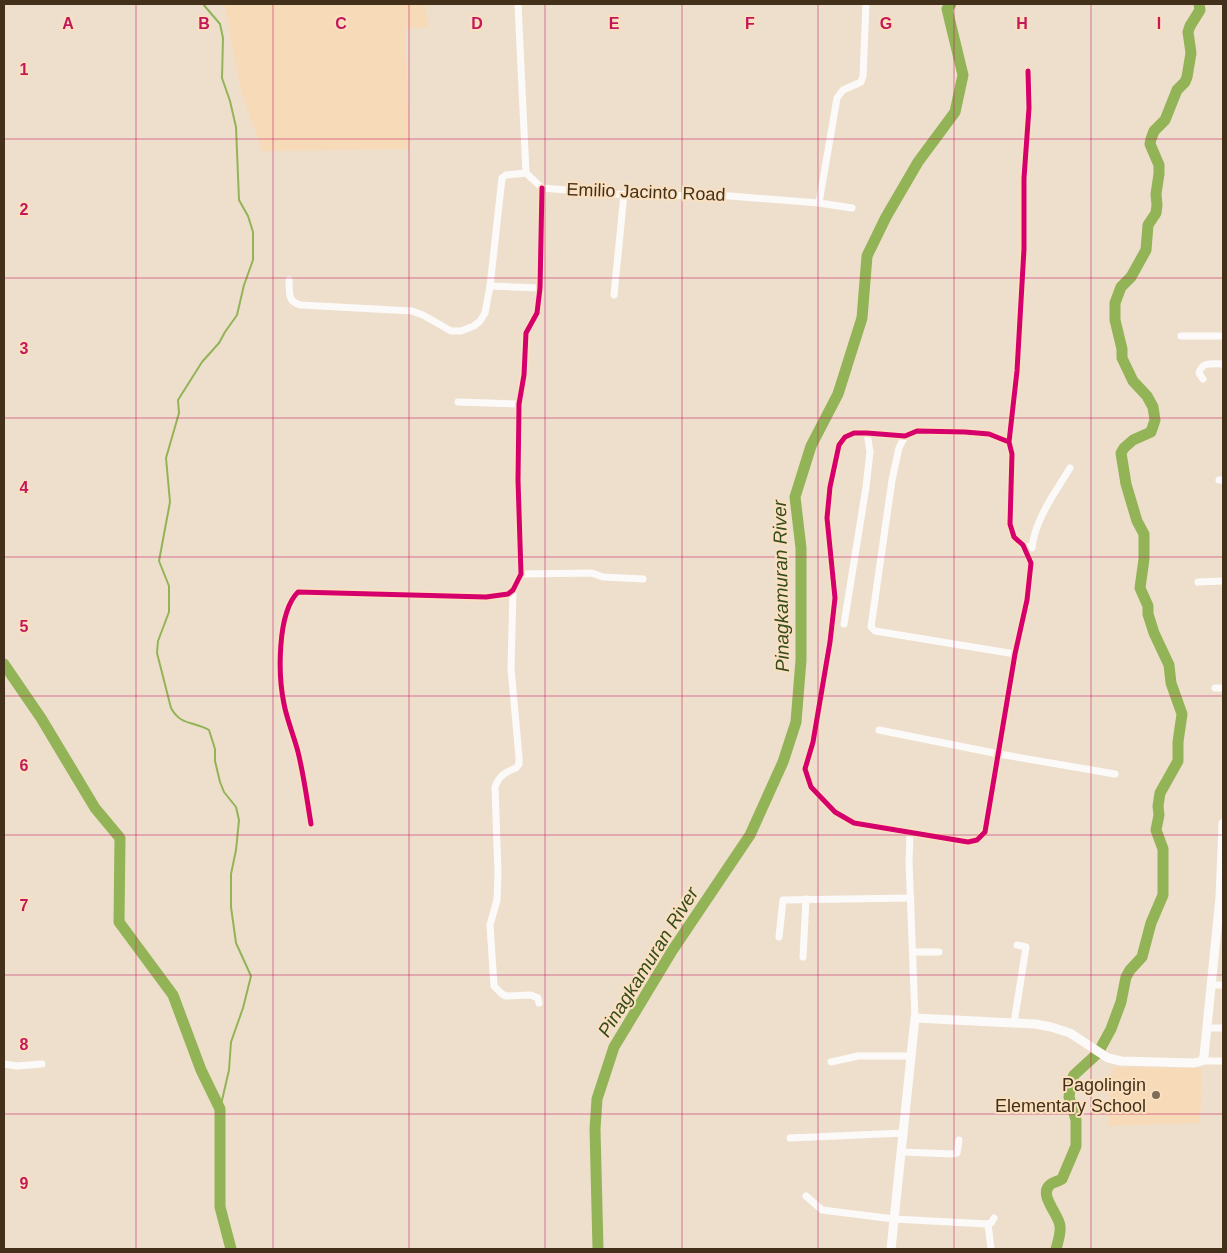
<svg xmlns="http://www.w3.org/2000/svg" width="1227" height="1253" font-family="Helvetica,sans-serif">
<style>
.built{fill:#f7dab8}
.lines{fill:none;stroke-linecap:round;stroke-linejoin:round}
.stream{stroke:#93b456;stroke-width:2}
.river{stroke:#93b456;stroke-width:11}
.minor{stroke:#fcfaf8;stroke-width:7}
.tertiary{stroke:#fcfaf8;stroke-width:9}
.cycleway-casing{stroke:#fbe0c0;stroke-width:8}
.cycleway{stroke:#d6006c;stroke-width:5}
.grid{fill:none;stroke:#c2185b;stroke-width:1;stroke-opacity:0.55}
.poi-dot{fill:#7e6d59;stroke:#fbe0c0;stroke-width:2}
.labels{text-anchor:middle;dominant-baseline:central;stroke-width:4;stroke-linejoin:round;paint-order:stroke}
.street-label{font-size:18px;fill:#42301a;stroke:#fbe0c0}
.poi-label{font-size:18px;fill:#42301a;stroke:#fbe0c0;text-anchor:end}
.water-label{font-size:19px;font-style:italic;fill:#354c1d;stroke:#fbe0c0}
.grid-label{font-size:16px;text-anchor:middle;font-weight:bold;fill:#c2185b;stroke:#fbe0c0;stroke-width:4;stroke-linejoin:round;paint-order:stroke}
</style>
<rect width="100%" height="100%" fill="#eedfcd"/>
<!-- built -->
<g class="built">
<path d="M224,4h201l4,23 -24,2 5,120 -148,2 -21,-59z"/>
<path d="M1113,1067l89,1 -2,55 -93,3z"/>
</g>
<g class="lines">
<!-- stream -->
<path class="stream" d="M203,4l17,20 3,14 -1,40 8,23 6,26 3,73 9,16 5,16v28l-9,25 -7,30 -12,17 -6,11 -17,19 -24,38 1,13 -13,45 4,44 -11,59 10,25v26l-11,29 -1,12 14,55c10,18 22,13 38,22l6,19v12l5,21 4,10 12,15 3,13 -3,30 -5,24v33l5,36 15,33 -8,32 -12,34 -2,28 -9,39"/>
<!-- river -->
<g class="river">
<path d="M4,664l37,54 54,90 25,30 -1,84 54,73 28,75 19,39v98l11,42"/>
<path d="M598,1249l-3,-120 2,-30 17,-52 58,-96 78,-116 33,-73 13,-40 5,-62v-112l-6,-51 16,-51 27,-52 24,-76 5,-62 19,-39 32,-55 37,-50 8,-37 -16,-66 4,-5"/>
<path d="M1056,1249c2,-7 5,-16 4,-23 -1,-12 -23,-32 -9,-42 3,-2 8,-3 11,-5l14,-33v-26l-7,-23 2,-15 3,-7 24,-22 13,-24 10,-27 5,-25 4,-7 12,-13 9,-34 12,-28v-46l-7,-19 3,-15 -1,-9 2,-13 18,-32v-19l4,-28 -11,-31 -2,-18 -15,-32 -6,-19v-8l-8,-18 4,-29v-25l-7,-13 -11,-37 -5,-31 3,-5 9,-8 18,-8 4,-12 -2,-13 -6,-11 -14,-15 -11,-23v-9l-7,-29v-17l6,-16 10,-10 15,-27 2,-25 8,-12 1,-8 -1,-11 3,-20v-9l-9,-21 1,-5 3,-8 11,-11 12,-30 8,-8 2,-5 4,-24 -3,-21 2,-6 10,-16 -1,-6"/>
</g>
<!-- minor -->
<g class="minor">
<path d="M518,4l8,169 16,15 99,8 77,-1 101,8 33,5"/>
<path d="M819,203l18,-105 6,-8 18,-8 2,-6 3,-72"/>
<path d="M289,280c1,13 -2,22 12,25l111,6 11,4 28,16h10l13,-5 6,-5 5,-8 5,-27 12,-108 4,-3 20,-2"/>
<path d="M490,286l50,2"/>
<path d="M614,295l10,-101"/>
<path d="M1181,336h42"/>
<path d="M1203,379l-4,-6c3,-12 14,-9 24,-9"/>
<path d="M458,402l61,2"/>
<path d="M905,436l-6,12 -7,32 -21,147 4,4 140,23"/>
<path d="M1009,442l-20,-8 -24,-2 -48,-1 -12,5 -38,-3h-13l-9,4 -6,8 -9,42 -3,31 8,80 -5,44 -17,100 -8,27 6,18 24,25 19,11 114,19 9,-2 8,-8 30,-178 12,-54 4,-37 -8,-18 -9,-8 -4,-13 2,-70 -3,-12 8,-71 7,-122v-71l5,-70 -1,-37"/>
<path d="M1219,480h4"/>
<path d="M1023,545l9,3c3,-29 23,-55 38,-80"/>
<path d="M521,574l71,-1 11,4 40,2"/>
<path d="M1198,582l25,-1"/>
<path d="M513,590l-2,78 8,89v7l-3,4c-11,4 -17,8 -21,19l3,87 -1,26 -7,25 4,61 8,8 4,2 25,-1 7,3 1,5"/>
<path d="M844,624l22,-137 4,-35 -3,-19"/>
<path d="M1215,688h8"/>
<path d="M879,730l120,24 116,20"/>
<path d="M311,824c-4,-24 -7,-48 -13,-72 -4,-16 -11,-32 -14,-48 -6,-29 -7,-91 14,-112l188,5 22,-3 5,-4 8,-16 -3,-94 1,-76 5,-29 2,-42 11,-20 3,-25 2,-100"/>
<path d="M910,833l-1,28 6,157"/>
<path d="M779,937l4,-37 128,-2"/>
<path d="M913,952h26"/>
<path d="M803,957l3,-58"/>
<path d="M1212,985h11"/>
<path d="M1014,1023l12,-76 -9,-2"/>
<path d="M1207,1028h16"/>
<path d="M1202,1061h21"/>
<path d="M831,1062l27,-6h53"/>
<path d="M4,1064l13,2 25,-2"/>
<path d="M790,1138l114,-5"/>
<path d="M902,1152l52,2 3,-1 2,-13"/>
<path d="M806,1196l16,14 72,9 94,5 3,-1 3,-5"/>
<path d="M988,1224l3,25"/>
</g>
<!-- tertiary -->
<path class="tertiary" d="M891,1249l24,-231 120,6 16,3 19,6 38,25 13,3 73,2 8,-2 2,-5 16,-158 3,-75"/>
<defs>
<g id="cycleway">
<path d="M1009,442l-20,-8 -24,-2 -48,-1 -12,5 -38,-3h-13l-9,4 -6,8 -9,42 -3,31 8,80 -5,44 -17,100 -8,27 6,18 24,25 19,11 114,19 9,-2 8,-8 30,-178 12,-54 4,-37 -8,-18 -9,-8 -4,-13 2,-70 -3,-12 8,-71 7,-122v-71l5,-70 -1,-37"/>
<path d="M311,824c-4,-24 -7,-48 -13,-72 -4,-16 -11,-32 -14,-48 -6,-29 -7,-91 14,-112l188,5 22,-3 5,-4 8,-16 -3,-94 1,-76 5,-29 2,-42 11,-20 3,-25 2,-100"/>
</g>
</defs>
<!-- cycleway casing -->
<use href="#cycleway" class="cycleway-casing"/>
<!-- cycleway -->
<use href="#cycleway" class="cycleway"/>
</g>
<!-- grid -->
<path class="grid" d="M136,4v1245M273,4v1245M409,4v1245M545,4v1245M682,4v1245M818,4v1245M954,4v1245M1091,4v1245M4,139h1219M4,278h1219M4,418h1219M4,557h1219M4,696h1219M4,835h1219M4,975h1219M4,1114h1219"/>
<!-- markers -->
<circle class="poi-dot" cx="1156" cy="1095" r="5"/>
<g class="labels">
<!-- street labels -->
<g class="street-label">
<text transform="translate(646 192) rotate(2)">Emilio Jacinto Road</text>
</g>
<!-- poi labels -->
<g class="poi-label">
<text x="1146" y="1085">Pagolingin<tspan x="1146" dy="21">Elementary School</tspan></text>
</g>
<!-- water labels -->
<g class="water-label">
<text transform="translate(781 586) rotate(-91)">Pinagkamuran River</text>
<text transform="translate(648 962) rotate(-58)">Pinagkamuran River</text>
</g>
</g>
<g class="grid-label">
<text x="68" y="29">A</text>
<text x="204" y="29">B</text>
<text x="341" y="29">C</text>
<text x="477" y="29">D</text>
<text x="614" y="29">E</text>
<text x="750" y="29">F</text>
<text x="886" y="29">G</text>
<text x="1022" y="29">H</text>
<text x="1159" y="29">I</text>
<text x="24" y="75">1</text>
<text x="24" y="215">2</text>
<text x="24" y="354">3</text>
<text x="24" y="493">4</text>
<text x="24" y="632">5</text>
<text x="24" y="771">6</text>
<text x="24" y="911">7</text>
<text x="24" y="1050">8</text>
<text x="24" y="1189">9</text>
</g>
<!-- border -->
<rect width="1227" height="1253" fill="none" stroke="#42301a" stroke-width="10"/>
</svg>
